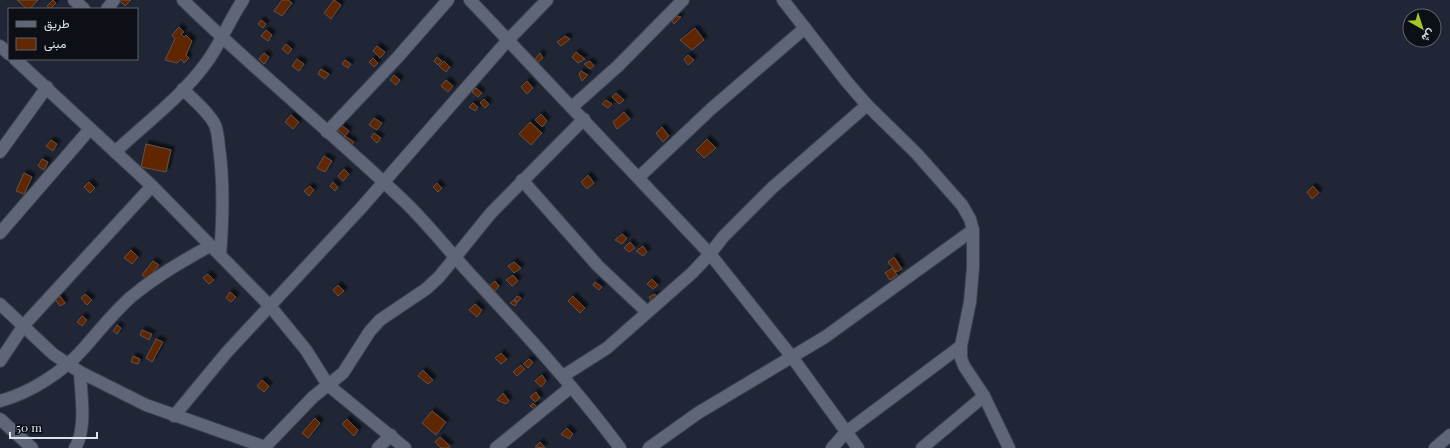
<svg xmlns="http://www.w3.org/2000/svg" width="1450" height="448" font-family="'Playfair Display',Vazirmatn,serif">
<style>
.building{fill:#602803;stroke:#635148;filter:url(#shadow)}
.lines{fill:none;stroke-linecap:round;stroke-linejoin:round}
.minor-casing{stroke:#3c424e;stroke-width:14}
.minor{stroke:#5e6677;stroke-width:12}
</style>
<defs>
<filter id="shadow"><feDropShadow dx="3.5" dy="-3.5" stdDeviation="1" flood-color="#0009"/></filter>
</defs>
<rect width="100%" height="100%" fill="#202635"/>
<!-- building -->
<g class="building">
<path d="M17,0h21l-8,9h-3z"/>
<path d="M53,0l3,3 -6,6 -3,-3z"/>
<path d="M119,0h12l-6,6z"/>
<path d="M282,0h6l4,3 -10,13 -8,-5z"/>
<path d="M334,0l7,5 -10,14 -7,-6z"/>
<path d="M677,16l4,1 -7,7 -2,-3z"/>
<path d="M261,20l5,4 -3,4 -5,-4z"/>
<path d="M179,27l5,5 -3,2 3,3 2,-2 6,6 -6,14 3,3 -5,5 -3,-4 -4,4 -12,-3 10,-21 -3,-4z"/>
<path d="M695,28l9,12 -12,10 -12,-10z"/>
<path d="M266,30l6,5 -4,6 -7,-5z"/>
<path d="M565,36l5,3 -9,7 -4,-4z"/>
<path d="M286,44l6,5 -4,5 -6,-5z"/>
<path d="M377,46l8,6 -5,6 -7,-7z"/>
<path d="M576,52l9,7 -7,4 -6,-6z"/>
<path d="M264,53l5,4 -5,7 -5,-5z"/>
<path d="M540,53l3,5 -5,4 -3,-3z"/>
<path d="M688,55l6,5 -6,5 -4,-6z"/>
<path d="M437,57l5,4 -4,4 -4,-4z"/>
<path d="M373,58l5,5 -4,4 -5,-5z"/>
<path d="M297,59l7,5 -5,7 -7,-5z"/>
<path d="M345,60l6,4 -3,4 -6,-4z"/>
<path d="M444,61l6,6 -4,5 -7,-6z"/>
<path d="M590,61l4,5 -4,3 -6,-5z"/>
<path d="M321,69l8,5 -4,5 -7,-5z"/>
<path d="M581,71l7,4 -6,6 -3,-7z"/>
<path d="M394,75l6,5 -4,5 -6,-5z"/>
<path d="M446,80l7,6 -5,6 -7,-6z"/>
<path d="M527,81l6,7 -6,6 -6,-7z"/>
<path d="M476,88l6,5 -4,4 -6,-5z"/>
<path d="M616,93l8,7 -5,4 -7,-7z"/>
<path d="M484,99l5,5 -4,4 -5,-5z"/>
<path d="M606,100l6,4 -4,4 -6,-4z"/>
<path d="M473,103l5,4 -3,4 -6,-4z"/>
<path d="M624,112l6,7 -13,10 -4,-7z"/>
<path d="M541,114l6,7 -5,6 -7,-7z"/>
<path d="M291,115l8,7 -6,7 -8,-7z"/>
<path d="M374,118l8,5 -5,7 -8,-5z"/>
<path d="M530,122l12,11 -11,12 -12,-11z"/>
<path d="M340,124l9,7 -4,5 -8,-7z"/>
<path d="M662,127l7,9 -6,6 -7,-9z"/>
<path d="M374,133l7,5 -4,5 -6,-6z"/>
<path d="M345,136l9,6 -5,6 -8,-7z"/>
<path d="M707,139l9,9 -12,10 -8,-8z"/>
<path d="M51,140l6,4 -4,7 -7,-5z"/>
<path d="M146,144l25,6 -5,22 -25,-5z"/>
<path d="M324,156l8,5 -7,11 -8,-4z"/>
<path d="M42,159l6,3 -4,8 -6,-4z"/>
<path d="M344,169l5,5 -6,7 -5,-5z"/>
<path d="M24,173l8,4 -8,17 -8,-3z"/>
<path d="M588,175l6,8 -7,6 -6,-7z"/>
<path d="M89,182l6,6 -5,5 -6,-6z"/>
<path d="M333,182l5,5 -3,4 -5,-5z"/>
<path d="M437,183l5,5 -4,4 -5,-5z"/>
<path d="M310,186l4,4 -5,6 -5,-5z"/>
<path d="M1313,186l6,7 -7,6 -5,-7z"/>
<path d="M622,234l5,4 -5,6 -7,-4z"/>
<path d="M630,242l5,6 -6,4 -5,-4z"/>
<path d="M643,246l4,6 -4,4 -7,-5z"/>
<path d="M131,250l7,7 -6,7 -8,-6z"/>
<path d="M894,257l8,12 -6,3 -8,-10z"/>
<path d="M153,261l6,4 -12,14 -5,-4z"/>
<path d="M514,262l7,6 -7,5 -6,-7z"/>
<path d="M892,268l5,7 -7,5 -5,-7z"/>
<path d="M208,274l6,6 -5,4 -6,-6z"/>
<path d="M513,275l5,6 -6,5 -6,-6z"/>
<path d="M652,279l6,6 -5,4 -6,-5z"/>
<path d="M495,281l4,5 -4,5 -7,-4z"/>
<path d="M595,282l7,5 -3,3 -6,-5z"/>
<path d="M338,285l6,6 -6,5 -5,-6z"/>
<path d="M230,292l6,5 -5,5 -5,-4z"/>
<path d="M85,294l7,6 -5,5 -6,-7z"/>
<path d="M655,294l3,4 -6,4 -3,-5z"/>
<path d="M60,296l5,7 -5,3 -5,-7z"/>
<path d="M517,296l4,2 -3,4 -4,-2z"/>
<path d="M573,296l12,12 -5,5 -12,-12z"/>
<path d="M514,300l3,3 -2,3 -5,-3z"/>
<path d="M475,304l7,6 -5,7 -8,-7z"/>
<path d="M82,316l5,4 -5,6 -5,-4z"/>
<path d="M117,325l4,3 -4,6 -4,-3z"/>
<path d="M142,330l10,4 -3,6 -9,-5z"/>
<path d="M156,339l7,3 -11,20 -6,-4z"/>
<path d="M501,353l6,6 -6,5 -6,-6z"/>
<path d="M133,356l7,3 -2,5 -7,-2z"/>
<path d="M529,359l4,3 -5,6 -5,-4z"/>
<path d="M521,365l4,4 -8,7 -4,-4z"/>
<path d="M423,370l10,10 -5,4 -10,-8z"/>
<path d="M542,375l4,6 -5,6 -6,-6z"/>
<path d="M262,380l7,6 -5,6 -7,-6z"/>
<path d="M536,392l4,6 -5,4 -5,-5z"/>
<path d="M503,393l6,8 -3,3 -9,-4z"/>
<path d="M533,403l5,5 -2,2 -6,-4z"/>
<path d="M432,411l14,11 -10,13 -14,-12z"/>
<path d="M315,418l5,5 -12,15 -6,-5z"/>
<path d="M347,419l11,11 -4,6 -12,-12z"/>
<path d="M567,428l6,6 -4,5 -8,-5z"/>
<path d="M440,437l10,9 -1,2h-8l-6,-6z"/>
<path d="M540,442l5,6 -10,-1z"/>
</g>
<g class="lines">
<defs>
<g id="minor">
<path d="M74,0l10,9"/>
<path d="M183,0c71,70 149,132 221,201 24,23 44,49 66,73 52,56 104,112 150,174"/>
<path d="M470,0l240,254 82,103 66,91"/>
<path d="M783,0l64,82 20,23 50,49 45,51 8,14 3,11v38l-3,34 -9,44v12l3,8 20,30 25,52"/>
<path d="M107,9l7,-9"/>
<path d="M0,46l9,8"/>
<path d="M15,59l137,127 118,120 36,44 22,35 77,63"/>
<path d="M183,89c10,11 24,21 31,34 4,7 4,16 5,24 5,36 4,72 1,108"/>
<path d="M572,107l46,-41 65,-66"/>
<path d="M327,132l70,-74 51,-58"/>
<path d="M0,152l47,-65"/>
<path d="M115,152c31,-29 70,-58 94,-93 13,-19 21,-40 34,-59"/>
<path d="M639,177l72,-68 94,-81"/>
<path d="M522,180l76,86 49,46"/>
<path d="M0,233l90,-104"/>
<path d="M0,304l53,50 27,18 66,33 119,42"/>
<path d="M0,361l24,-36 128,-139"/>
<path d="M563,376l44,-28 85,-75 18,-19 13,-17 49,-49 95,-83"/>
<path d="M0,401c30,-8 63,-29 84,-53 15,-17 29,-35 47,-51 25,-21 51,-36 79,-51"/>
<path d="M174,416l53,-64 134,-144 147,-168 39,-40"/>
<path d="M0,419l32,29"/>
<path d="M75,448c12,-20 6,-52 5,-76"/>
<path d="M264,448l49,-51 30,-24 27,-42 10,-11 46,-31 13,-12 52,-64 93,-94"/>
<path d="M378,448l13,-13"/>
<path d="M496,448l75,-61"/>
<path d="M649,448l49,-35 127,-76 148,-107"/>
<path d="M832,448l14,-16 115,-86"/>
<path d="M922,448l62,-52"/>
<path d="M1435,448l15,-13"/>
</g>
</defs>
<!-- minor casing -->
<use href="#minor" class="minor-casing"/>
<!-- minor -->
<use href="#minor" class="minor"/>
</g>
<!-- legend -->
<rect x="8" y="8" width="130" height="52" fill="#0c0f16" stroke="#60636b"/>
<rect x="16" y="21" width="20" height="6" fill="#5e6677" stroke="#60636b"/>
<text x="44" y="28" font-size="12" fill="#dde2eb">طريق</text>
<rect x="16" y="38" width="20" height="12" fill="#602803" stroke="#60636b"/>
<text x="44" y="48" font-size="12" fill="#dde2eb">مبنى</text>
<!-- north arrow -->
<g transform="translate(1422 28) rotate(141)"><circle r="19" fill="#0c0f16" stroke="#60636b"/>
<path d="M0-3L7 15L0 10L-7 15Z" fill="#a5c823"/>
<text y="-6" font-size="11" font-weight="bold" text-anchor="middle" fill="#dde2eb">ش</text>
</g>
<!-- scale -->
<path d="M10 432v6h87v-6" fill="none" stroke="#dde2eb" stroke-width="2"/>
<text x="16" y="432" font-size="12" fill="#dde2eb" stroke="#0c0f16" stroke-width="3" paint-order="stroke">50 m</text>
</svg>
